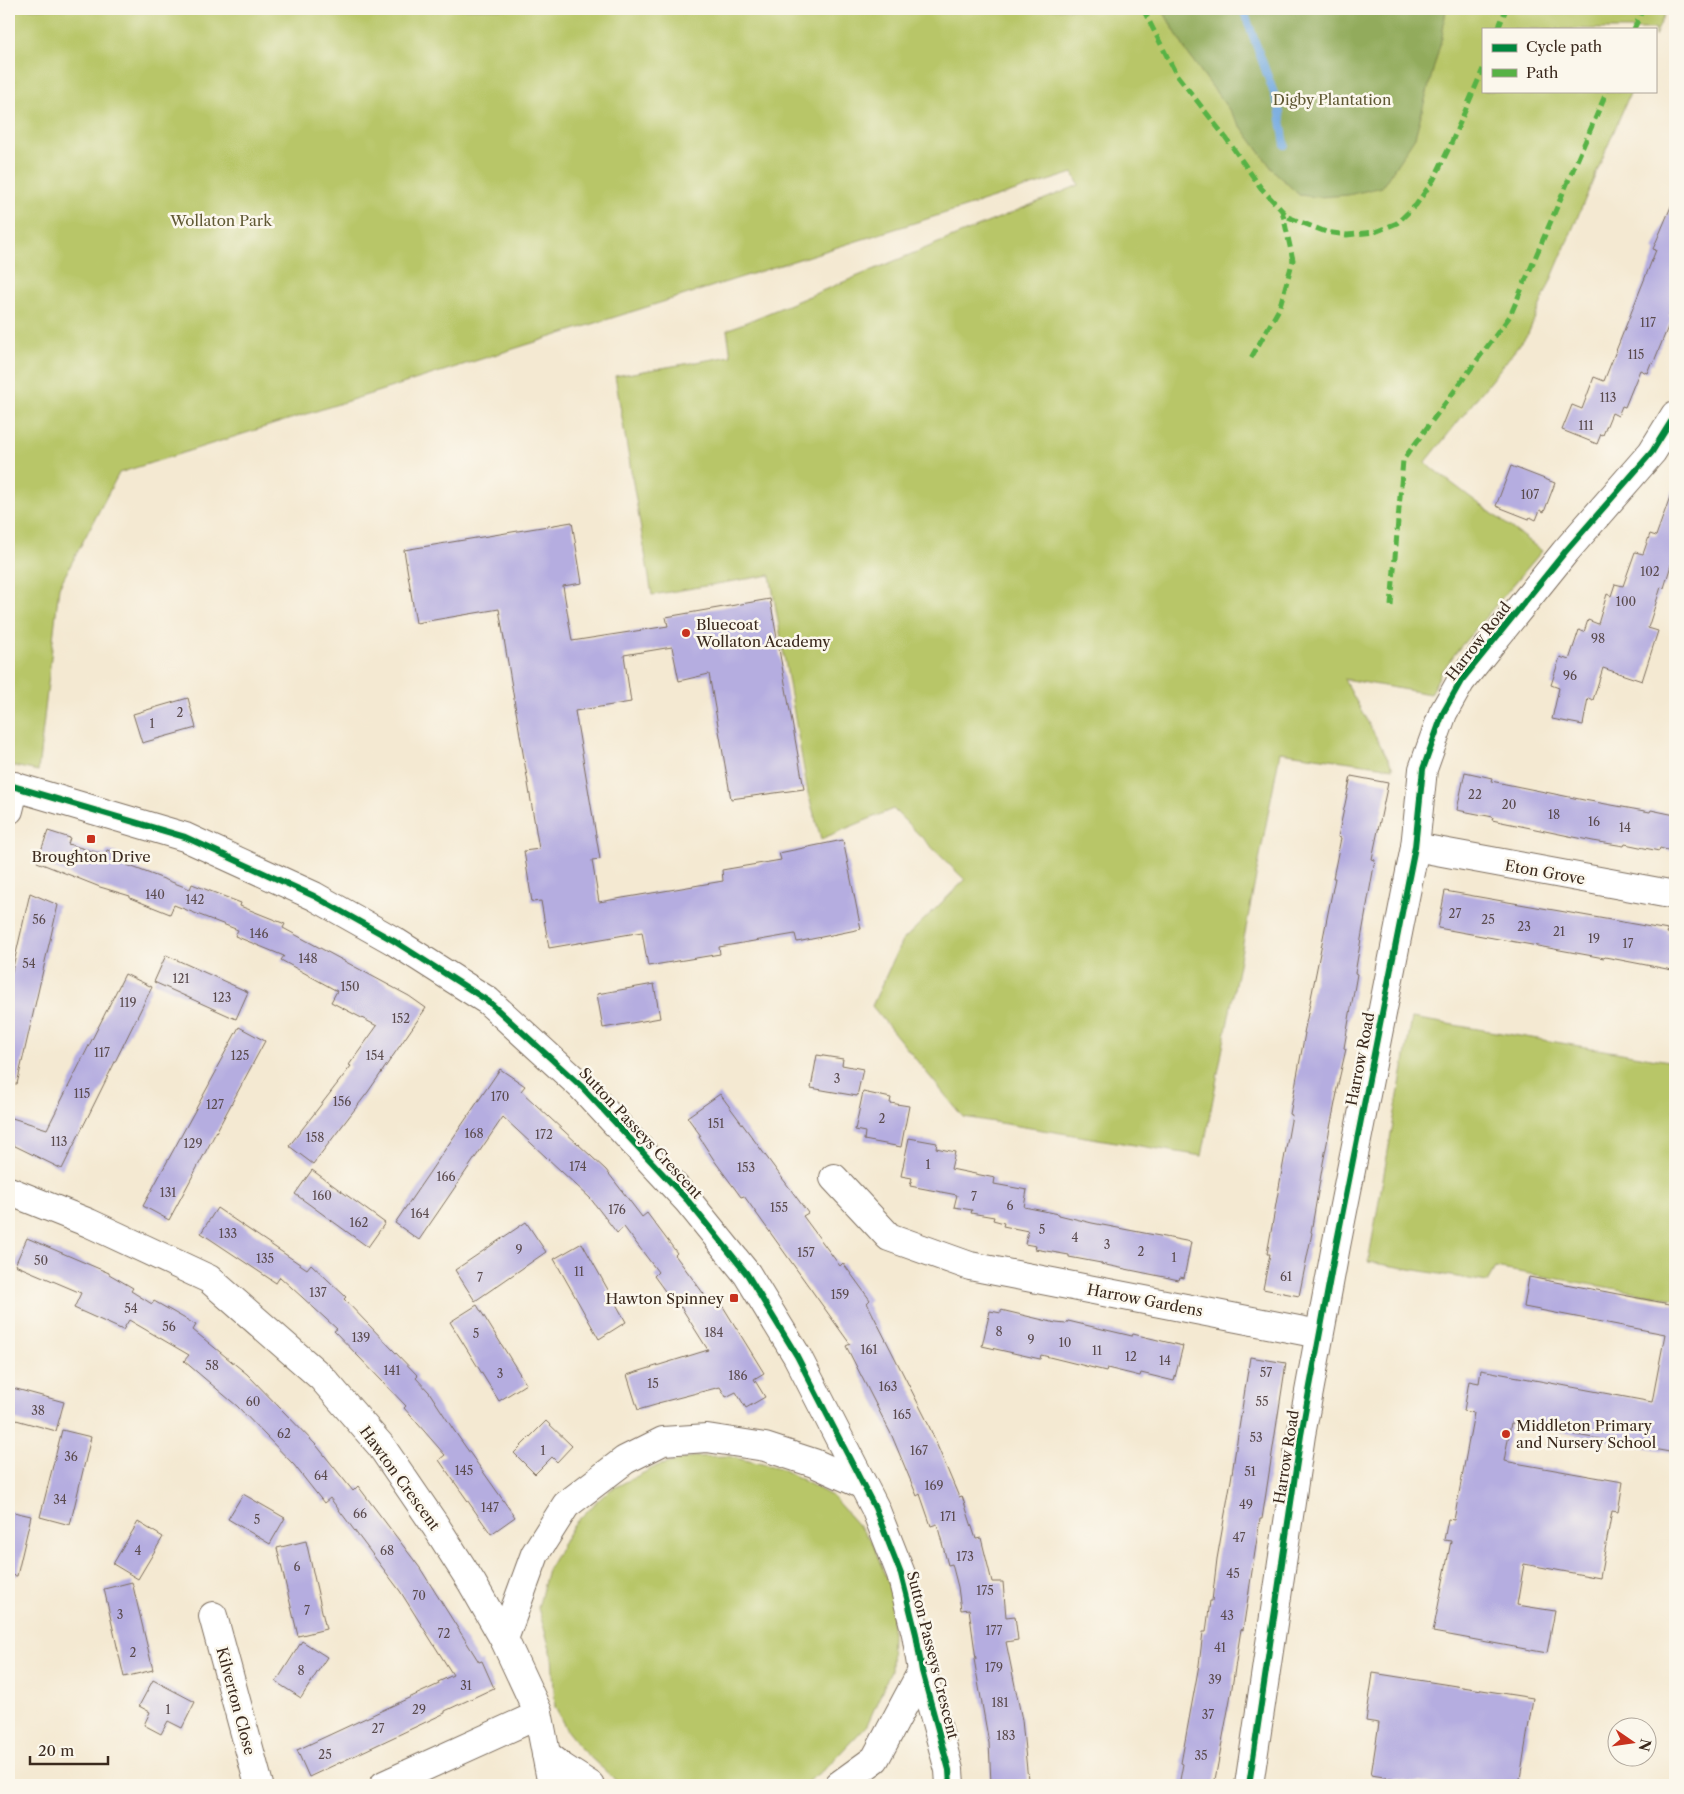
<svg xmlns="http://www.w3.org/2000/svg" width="1684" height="1794" font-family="'Libre Caslon Text',serif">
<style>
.green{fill:#b8c668;stroke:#7a7843}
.forest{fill:#92ab5c;stroke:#666a3d}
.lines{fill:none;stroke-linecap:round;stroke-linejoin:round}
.stream{stroke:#71a8df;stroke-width:8}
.building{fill:#b5ade0}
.minor-casing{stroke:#7c6d5d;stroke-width:30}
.minor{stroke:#fff;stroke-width:28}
.quiet{stroke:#57b245;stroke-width:5;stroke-dasharray:10 5;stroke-linecap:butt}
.cycleway-casing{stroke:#fbf7ec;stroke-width:9}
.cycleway{stroke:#00873e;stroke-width:6}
.poi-dot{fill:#c8321e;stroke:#fbf7ec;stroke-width:2}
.labels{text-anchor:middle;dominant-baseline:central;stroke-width:5;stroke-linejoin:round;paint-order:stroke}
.number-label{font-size:12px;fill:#5a4b4e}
.park-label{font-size:15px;fill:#605934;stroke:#fbf7ec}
.poi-label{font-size:15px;fill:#3b2a1e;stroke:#fbf7ec;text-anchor:start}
.street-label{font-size:15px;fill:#3b2a1e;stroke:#fbf7ec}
</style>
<rect width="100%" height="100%" fill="#fbf7ec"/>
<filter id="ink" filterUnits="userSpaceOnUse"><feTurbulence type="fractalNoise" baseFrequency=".02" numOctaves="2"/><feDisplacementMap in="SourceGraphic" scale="10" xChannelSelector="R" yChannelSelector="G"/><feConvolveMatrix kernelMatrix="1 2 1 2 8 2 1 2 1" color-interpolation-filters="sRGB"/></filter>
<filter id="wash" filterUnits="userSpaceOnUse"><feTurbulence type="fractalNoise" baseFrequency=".0096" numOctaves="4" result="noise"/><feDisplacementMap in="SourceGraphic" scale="20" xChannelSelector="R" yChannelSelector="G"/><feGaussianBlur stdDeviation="1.12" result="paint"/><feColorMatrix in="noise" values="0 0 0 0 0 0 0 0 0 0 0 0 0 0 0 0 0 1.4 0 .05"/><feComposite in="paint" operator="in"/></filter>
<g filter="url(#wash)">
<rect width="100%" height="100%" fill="#f4e9d2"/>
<!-- green -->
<g class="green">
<path d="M9,9h1658l-12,27v-7h-172v62h148l-103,243 -103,129 117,88 -81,95 -19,25 -12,23 -86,-15 49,89 -113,-16 -78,404 -239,-39 -91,-111 30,-65 63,-61 -72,-71 -72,30 -13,-46 -38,-218 -118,20 -37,-219 116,-20 -4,-26 352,-145 -6,-12 -954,300 -60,114 -21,184 -29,-6z"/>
<path d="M1412,1018l263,44v237l-180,-31 -8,14 -119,-20z"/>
<path d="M727,1456l53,12 52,28 39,44 22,55 -2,76 -24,54 -41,43 -23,17h-182l-39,-35 -15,-19 -12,-24 -3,-52 -14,-47 10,-39 26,-45 34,-33 49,-25 35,-9z"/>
</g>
<!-- forest -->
<path class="forest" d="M1162,9h284l-4,28 -27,100 -33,50 -34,8 -30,2 -19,-2 -26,-25 -87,-119z"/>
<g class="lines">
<!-- stream -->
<path class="stream" d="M1243,9l36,98 6,38"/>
</g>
<g id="blocks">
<!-- building -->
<g class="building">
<path d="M1675,197v103l-6,16 3,1 -19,47 -2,-1 -4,10 -7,-3 -15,37 -3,-1 -4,10 -6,-3 -9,22 -2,-1 -4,10 -35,-14 10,-25 10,4 12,-32 10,4 52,-131 -3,-1z"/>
<path d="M1511,466l44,17 -11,29 -4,-2 -4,10 -6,-3 -1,2 -33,-13z"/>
<path d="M1672,491h3v61l-11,36 -3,-1 -13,41 10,3 -16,50 -39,-13 -10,32 -5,-2 -5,27 -31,-6 7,-31 -8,-3 9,-28 9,3 10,-30 5,2 4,-12 10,4 9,-30 4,2 4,-12 8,2 12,-34 8,2 7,-20 6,2z"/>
<path d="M572,522l10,61 -19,3 9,55 96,-15 -2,-9 104,-18 34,190 -73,10 -22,-125 -30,7 -7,-34 -48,8 7,47 -56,9 25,148 -8,1 7,42 124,-21 -1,-11 59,-10 -2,-7 64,-13 18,89 -64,13 -2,-8 -76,13 1,7 -72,12 -6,-34 -93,16 -8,-47 -9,1 -8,-51 15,-2 -40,-240 -83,14 -12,-73z"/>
<path d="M188,698l8,30 -54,15 -9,-29z"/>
<path d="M1465,772l27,6 -1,3 93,19 66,12 1,-2 24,5v13l-4,23 -11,-3 -1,3 -34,-7 -1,2 -31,-5 -101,-21 1,-3 -36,-7z"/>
<path d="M1351,776l37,7 -16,76 3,1 -20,113 2,1 -13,74 2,1 -10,44h1l-14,70 -12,69 1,1 -13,63 -36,-7 7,-35h-3l25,-139 -2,-1 15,-81h-1l31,-155h-2l8,-40 -3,-1z"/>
<path d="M48,831l22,7 -2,6 37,11 2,-5 22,7 -2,8 63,24 2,-5 49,19 -1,3 45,18 -2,4 126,68 17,12 -58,84 -55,72 -24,-18 62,-80 -2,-1 28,-39 -46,-24 6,-11 -56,-31 3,-4 -49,-20 3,-6 -64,-25 -4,9 -40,-16v-2l-30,-9 -63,-25z"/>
<path d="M1445,891l223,39 -1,3 8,1v16l-3,20 -67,-13 -1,1 -166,-30z"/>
<path d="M30,893l28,12 -41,179 -8,-1v-99z"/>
<path d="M166,955l82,37 -12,27 -82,-37z"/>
<path d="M125,974l27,13 -90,182 -53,-26v-26l38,12z"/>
<path d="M654,984l6,34 -57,10 -6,-34z"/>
<path d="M239,1027l26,14 -96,179 -26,-14 74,-136 -1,-1z"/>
<path d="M817,1055l26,4 -1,6 21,4 -6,27 -46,-8z"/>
<path d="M500,1069l25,17 -4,5 85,79 36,47 5,-4 30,40 -2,2 37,50 7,-5 45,73 -10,6 11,18 -19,11 -10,-16 -10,5 -6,-10 -62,16 1,1 -21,6 -11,-35 81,-25 -27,-43 -3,2 -24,-33 4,-4 -34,-45 -7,6 -27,-35 -87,-81 -84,123 -24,-17z"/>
<path d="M863,1092l28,6 -1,5 19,3 -8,41 -37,-7 1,-8 -10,-2z"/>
<path d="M720,1094l88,119 -5,3 37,50 3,-3 27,37 -3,3 59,116 33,78 3,-1 14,43 5,-1 11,44h11l3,35 9,-1 3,24 -12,2 16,78 6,60 -37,3 -2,-40 -15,-84h2l-7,-50 -8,1 -3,-23 -6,-23 -4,1 -11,-41 -6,2 -11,-32 -3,2 -25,-60 -46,-90 4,-2 -106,-148 -3,1 -25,-34 -17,-26 2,-1 -14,-19z"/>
<path d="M909,1138l28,5 -1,5 19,4 -4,17 44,9 -1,6 33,6 -3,17 35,7v1l33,8 99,19 -7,36 -4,-1 -1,3 -78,-16v-1l-32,-6v-2l-34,-6 1,-3 -11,-2 3,-13 -25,-5 1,-3 -11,-3 1,-3 -23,-4 1,-3 -18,-3 3,-12 -47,-9 2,-8 -11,-2z"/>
<path d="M312,1170l73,53 -17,24 -73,-53z"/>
<path d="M217,1208l90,61 4,-5 35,33 -2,2 74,77 -2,2 13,14 24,37 62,88 -24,17 -52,-74 6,-5 -41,-47 2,-2 -72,-75 3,-2 -57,-52 -4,6 -75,-50z"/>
<path d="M526,1222l20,30 -71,49 -20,-31z"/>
<path d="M27,1238l82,35v1l24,14 -2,3 21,13 2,-3 42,24 -3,5 54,44 70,72 36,45 5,-5 62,82 59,94 3,-1 12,27 -49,23v2l-136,64 -12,-27 142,-66 -1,-2 15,-7 -53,-84 -70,-93 -6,5 -30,-38 -57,-59 -53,-45 5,-6 -60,-35 -6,10 -49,-22 7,-15 -66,-28z"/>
<path d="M582,1243l44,79 -27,17 -45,-80z"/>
<path d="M1529,1277l146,28v148l-164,-30 -7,38 119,21 -5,30 -6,-1 -12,67 -76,-14 -7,41 38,6 -8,42 -114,-21 18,-91 -7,-1 4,-21 6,1 20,-107 -10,-2 5,-30 10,2 2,-13 171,32 13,-68 -141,-27z"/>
<path d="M477,1305l49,79 -27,17 -49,-79z"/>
<path d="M1001,1310l55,13 10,1 2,-3 64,15 1,-2 50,12 -9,35 -33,-8 -1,3 -33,-8 -1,3 -65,-16 -1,4 -58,-13 8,-35 11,2z"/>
<path d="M1250,1357l36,6 -24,156h-2l-17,111 -2,-1 -10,65 -17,91h-35l4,-21 -2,-1 18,-98 4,-33h3l4,-31h2l5,-42 14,-79z"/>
<path d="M9,1387l55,15 -8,29 -47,-13z"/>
<path d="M546,1421l26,25 -15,16 -5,-5 -17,17 -21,-21z"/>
<path d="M62,1430l29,7 -21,88 -30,-8z"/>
<path d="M243,1494l42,24 -15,26 -42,-25z"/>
<path d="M9,1511l22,5 -14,60 -8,-1z"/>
<path d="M138,1522l25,15 -25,42 -25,-15z"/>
<path d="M306,1541l20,88 -28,7 -21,-88z"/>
<path d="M132,1582l21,88 -29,7 -20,-88z"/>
<path d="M302,1641l25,16 -26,41 -25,-16z"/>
<path d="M1373,1673l160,25 -14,87h-83l-65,-10 8,-52 -13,-2z"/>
<path d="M153,1680l42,22 -13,26 -14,-7 -7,13 -17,-9 6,-13 -11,-6z"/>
</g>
</g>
</g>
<g filter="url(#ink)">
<use href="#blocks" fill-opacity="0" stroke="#7c6d5d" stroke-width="1"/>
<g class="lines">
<defs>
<g id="minor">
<path d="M9,785l176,52 129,59 80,45 94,60 94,86 106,114 59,73 50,82 78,152 26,66 15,60 6,37 27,99 1,15"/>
<path d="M9,810l6,-24"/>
<path d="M1415,847l260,48"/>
<path d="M834,1178l55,59 81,29 349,68"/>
<path d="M9,1191l80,32 120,56 113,99 59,68 54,79 37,58 32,56 34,73 14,73"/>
<path d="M213,1616l46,169"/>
<path d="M504,1639l31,-85 31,-49 59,-45 38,-19 44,-3 58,9 49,16 49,22"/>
<path d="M546,1754l16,13 28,18"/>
<path d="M384,1785l154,-70"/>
<path d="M839,1785l36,-26 47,-88"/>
<path d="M1249,1785l52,-350 35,-189 79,-399 8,-78 20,-56 18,-32 104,-129 87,-100 23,-37"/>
</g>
</defs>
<!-- minor casing -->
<use href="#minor" class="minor-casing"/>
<!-- minor -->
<use href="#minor" class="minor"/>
<!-- quiet -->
<g class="quiet">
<path d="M1143,9l33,65 50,64 35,50 27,29 38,15 21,3 28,-3 22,-9 19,-18 18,-26 16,-33 33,-77"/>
<path d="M1498,29l8,-20"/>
<path d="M1634,29l9,-20"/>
<path d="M1251,358l28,-49 14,-49 -11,-50"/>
<path d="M1391,606l12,-146 107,-144 97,-225"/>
</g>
<defs>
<g id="cycleway">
<path d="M9,785l176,52 129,59 80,45 94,60 94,86 106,114 59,73 50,82 78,152 26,66 15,60 6,37 27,99 1,15"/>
<path d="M1249,1785l52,-350 35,-189 79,-399 8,-78 20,-56 18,-32 104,-129 87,-100 23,-37"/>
</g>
</defs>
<!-- cycleway casing -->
<use href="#cycleway" class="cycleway-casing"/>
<!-- cycleway -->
<use href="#cycleway" class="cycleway"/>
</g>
</g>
<!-- markers -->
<g class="poi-dot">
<circle cx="686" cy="633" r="5"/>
<rect x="86" y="834" width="10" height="10" rx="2.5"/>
<rect x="729" y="1293" width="10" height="10" rx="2.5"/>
<circle cx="1506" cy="1434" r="5"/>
</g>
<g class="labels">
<!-- number labels -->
<g class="number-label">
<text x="1648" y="322">117</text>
<text x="1636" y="354">115</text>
<text x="1608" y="397">113</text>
<text x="1586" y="425">111</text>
<text x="1530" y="494">107</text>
<text x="1650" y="571">102</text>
<text x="1626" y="601">100</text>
<text x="1598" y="638">98</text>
<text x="1570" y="675">96</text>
<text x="180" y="712">2</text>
<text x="152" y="723">1</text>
<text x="1475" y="794">22</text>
<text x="1509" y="804">20</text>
<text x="1554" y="814">18</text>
<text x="1594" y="821">16</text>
<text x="1625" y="827">14</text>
<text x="155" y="894">140</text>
<text x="195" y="899">142</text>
<text x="1455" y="913">27</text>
<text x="39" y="919">56</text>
<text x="1488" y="919">25</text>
<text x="1524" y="926">23</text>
<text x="1559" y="931">21</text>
<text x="259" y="933">146</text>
<text x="1594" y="938">19</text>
<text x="1628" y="943">17</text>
<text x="308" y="958">148</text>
<text x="29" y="963">54</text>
<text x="181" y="978">121</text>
<text x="350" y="986">150</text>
<text x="222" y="997">123</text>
<text x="128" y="1002">119</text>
<text x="401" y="1018">152</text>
<text x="102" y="1052">117</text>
<text x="240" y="1055">125</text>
<text x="375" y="1055">154</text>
<text x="837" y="1078">3</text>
<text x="82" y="1093">115</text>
<text x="500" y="1096">170</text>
<text x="342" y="1101">156</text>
<text x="215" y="1104">127</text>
<text x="882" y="1118">2</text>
<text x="716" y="1123">151</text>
<text x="474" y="1133">168</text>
<text x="544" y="1134">172</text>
<text x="315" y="1137">158</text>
<text x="59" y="1141">113</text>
<text x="193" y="1143">129</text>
<text x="928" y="1164">1</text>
<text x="578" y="1166">174</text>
<text x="746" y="1167">153</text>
<text x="446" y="1176">166</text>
<text x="168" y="1192">131</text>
<text x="322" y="1195">160</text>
<text x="974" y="1196">7</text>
<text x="1010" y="1205">6</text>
<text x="779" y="1207">155</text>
<text x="617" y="1209">176</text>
<text x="420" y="1213">164</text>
<text x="359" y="1222">162</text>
<text x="1042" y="1229">5</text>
<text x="228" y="1233">133</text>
<text x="1075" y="1237">4</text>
<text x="1107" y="1244">3</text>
<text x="519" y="1249">9</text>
<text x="1141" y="1251">2</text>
<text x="806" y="1252">157</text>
<text x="1174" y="1257">1</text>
<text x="265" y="1258">135</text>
<text x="41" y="1260">50</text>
<text x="579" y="1271">11</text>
<text x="1286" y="1276">61</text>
<text x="480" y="1277">7</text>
<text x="318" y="1292">137</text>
<text x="840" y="1294">159</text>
<text x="131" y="1308">54</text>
<text x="169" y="1326">56</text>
<text x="999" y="1331">8</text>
<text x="714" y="1332">184</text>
<text x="476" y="1333">5</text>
<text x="361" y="1337">139</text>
<text x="1031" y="1339">9</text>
<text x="1065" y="1342">10</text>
<text x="869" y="1349">161</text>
<text x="1097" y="1350">11</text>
<text x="1131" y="1356">12</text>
<text x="1165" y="1360">14</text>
<text x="212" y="1365">58</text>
<text x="392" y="1370">141</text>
<text x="1266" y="1372">57</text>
<text x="500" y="1373">3</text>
<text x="738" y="1375">186</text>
<text x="653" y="1383">15</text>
<text x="888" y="1386">163</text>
<text x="253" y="1401">60</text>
<text x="1262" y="1401">55</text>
<text x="38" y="1410">38</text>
<text x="902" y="1414">165</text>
<text x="284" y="1433">62</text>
<text x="1256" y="1437">53</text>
<text x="543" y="1450">1</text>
<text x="919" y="1450">167</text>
<text x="71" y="1456">36</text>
<text x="464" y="1470">145</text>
<text x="1250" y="1471">51</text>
<text x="321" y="1475">64</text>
<text x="934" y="1485">169</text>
<text x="60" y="1499">34</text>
<text x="1246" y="1504">49</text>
<text x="490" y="1507">147</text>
<text x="360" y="1513">66</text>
<text x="948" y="1516">171</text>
<text x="257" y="1519">5</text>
<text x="1239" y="1537">47</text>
<text x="138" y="1550">4</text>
<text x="387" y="1550">68</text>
<text x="965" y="1556">173</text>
<text x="297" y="1566">6</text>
<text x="1233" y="1573">45</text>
<text x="985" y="1590">175</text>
<text x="419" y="1595">70</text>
<text x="307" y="1610">7</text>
<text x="120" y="1614">3</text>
<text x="1227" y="1615">43</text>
<text x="994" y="1630">177</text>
<text x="444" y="1633">72</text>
<text x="1220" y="1647">41</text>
<text x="133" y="1652">2</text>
<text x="994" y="1667">179</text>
<text x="301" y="1670">8</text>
<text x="1215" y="1679">39</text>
<text x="466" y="1685">31</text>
<text x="1000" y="1702">181</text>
<text x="168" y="1709">1</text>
<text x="419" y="1709">29</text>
<text x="1208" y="1714">37</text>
<text x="378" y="1728">27</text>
<text x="1006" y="1735">183</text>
<text x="325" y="1754">25</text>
<text x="1201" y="1755">35</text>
</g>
<!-- park labels -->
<g class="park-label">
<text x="1332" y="99">Digby Plantation</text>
<text x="221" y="220">Wollaton Park</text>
</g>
<!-- poi labels -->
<g class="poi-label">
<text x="696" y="624">Bluecoat<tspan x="696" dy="17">Wollaton Academy</tspan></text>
<text x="91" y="856" text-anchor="middle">Broughton Drive</text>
<text x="724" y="1298" text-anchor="end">Hawton Spinney</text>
<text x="1516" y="1425">Middleton Primary<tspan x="1516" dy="17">and Nursery School</tspan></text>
</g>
<!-- street labels -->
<g class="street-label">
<text transform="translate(1478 641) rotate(-52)">Harrow Road</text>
<text transform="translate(1545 872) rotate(10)">Eton Grove</text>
<text transform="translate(1360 1059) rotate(-79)">Harrow Road</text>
<text transform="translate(641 1133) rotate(47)">Sutton Passeys Crescent</text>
<text transform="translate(1145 1300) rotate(11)">Harrow Gardens</text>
<text transform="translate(1286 1457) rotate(-81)">Harrow Road</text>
<text transform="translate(400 1478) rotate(54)">Hawton Crescent</text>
<text transform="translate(933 1655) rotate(76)">Sutton Passeys Crescent</text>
<text transform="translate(236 1701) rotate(75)">Kilverton Close</text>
</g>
</g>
<!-- margin -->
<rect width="1684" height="1794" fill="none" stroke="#fbf7ec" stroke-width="30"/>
<!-- legend -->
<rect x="1482" y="28" width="175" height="65" fill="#fbf7ec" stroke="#aea59a"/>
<rect x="1492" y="44" width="25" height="8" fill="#00873e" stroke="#aea59a"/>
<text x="1526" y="52" font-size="15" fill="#3b2a1e">Cycle path</text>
<rect x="1492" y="69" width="25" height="8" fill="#57b245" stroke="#aea59a"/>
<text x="1526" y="78" font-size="15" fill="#3b2a1e">Path</text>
<!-- north arrow -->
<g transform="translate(1632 1742) rotate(103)"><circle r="24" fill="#fbf7ec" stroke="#aea59a"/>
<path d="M0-4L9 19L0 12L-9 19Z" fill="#c8321e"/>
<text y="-8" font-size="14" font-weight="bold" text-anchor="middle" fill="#3b2a1e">N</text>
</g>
<!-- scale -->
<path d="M30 1756v8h78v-8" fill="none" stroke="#3b2a1e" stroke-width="2.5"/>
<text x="38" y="1756" font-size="15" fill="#3b2a1e" stroke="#fbf7ec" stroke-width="4" paint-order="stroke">20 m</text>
</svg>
